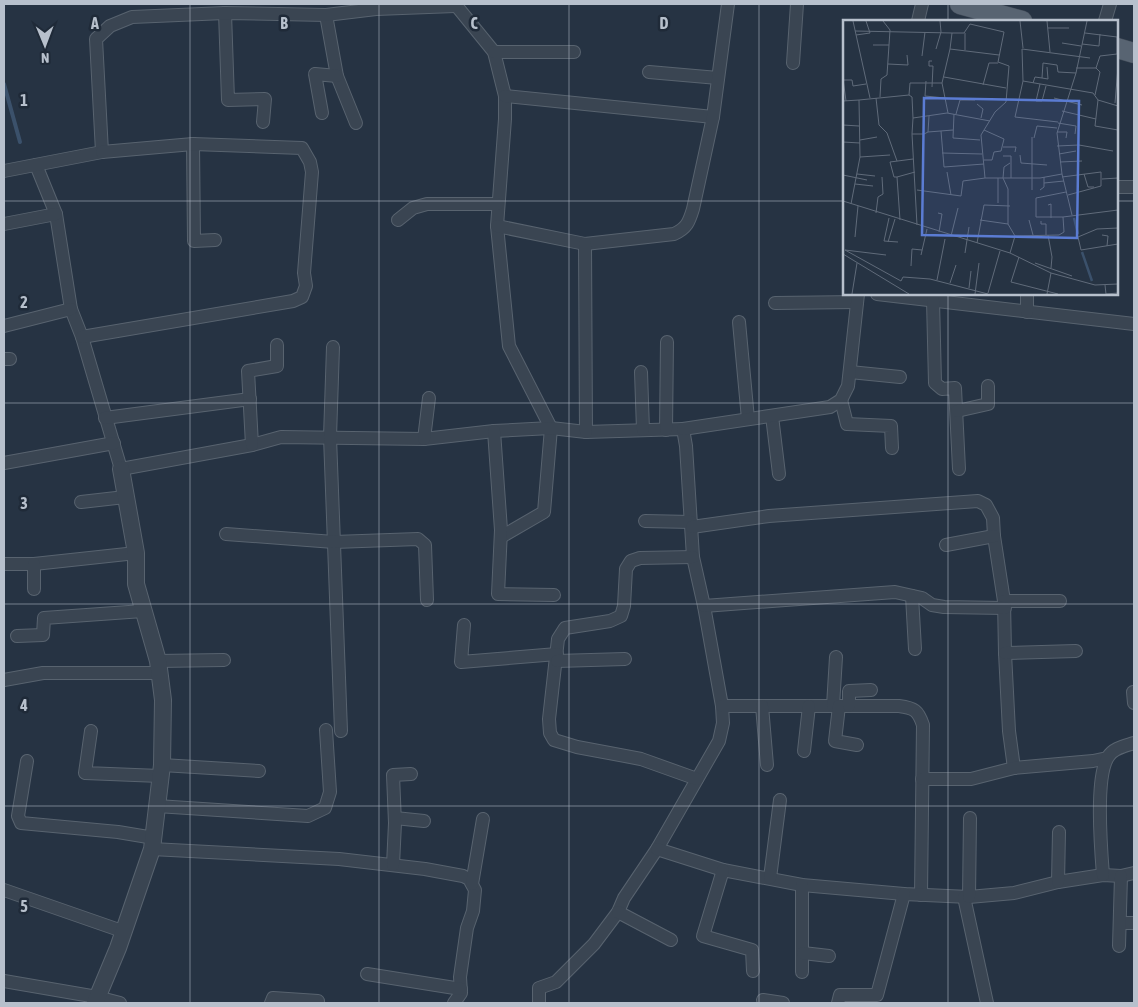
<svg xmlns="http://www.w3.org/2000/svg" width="1138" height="1007" font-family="'Asap Condensed',sans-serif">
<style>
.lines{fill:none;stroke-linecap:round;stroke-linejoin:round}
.stream{stroke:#3b516b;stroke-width:4}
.minor-casing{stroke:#58636f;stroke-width:14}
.tertiary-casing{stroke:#58636f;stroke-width:18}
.primary-casing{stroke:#444e5b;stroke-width:21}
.minor{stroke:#3a4552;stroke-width:12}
.tertiary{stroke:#3a4552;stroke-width:16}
.primary{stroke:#586472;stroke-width:20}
.grid{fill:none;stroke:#b7c0cc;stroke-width:1;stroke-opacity:0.55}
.inset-river{fill:none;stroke:#3b516b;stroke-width:2.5}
.inset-road{fill:none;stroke:#606b7a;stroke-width:1}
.view{fill:#5b7cd3;fill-opacity:0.15;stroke:#5b7cd3;stroke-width:2.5}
.inset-edge{fill:none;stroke:#b7c0cc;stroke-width:2.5}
.grid-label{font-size:16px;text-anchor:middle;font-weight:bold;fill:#b7c0cc;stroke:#1f2a38;stroke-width:5;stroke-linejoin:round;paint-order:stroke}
</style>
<rect width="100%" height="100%" fill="#263343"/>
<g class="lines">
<!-- stream -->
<path class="stream" d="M4,84l16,58"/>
<defs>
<g id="minor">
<path d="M455,4l39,48 11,44v23l-8,107 12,120 42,82 -7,84 -43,25"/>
<path d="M225,13l3,87 37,-1 -2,23"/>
<path d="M326,15l11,61 19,47"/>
<path d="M918,21l4,-17"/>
<path d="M1105,21l5,-17"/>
<path d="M494,52h80"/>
<path d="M793,63l4,-59"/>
<path d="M649,72l69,6"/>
<path d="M505,96l208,21"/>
<path d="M322,113l-7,-39 22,2"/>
<path d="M193,144l1,97 21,-1"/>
<path d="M36,165l20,49 15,95 11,28 39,132 131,-24 29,-8 143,2 70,-8 57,-3 35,4 97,-3 3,17 7,111 11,49 18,100 1,17 -4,18 -62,108 -33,49 -6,14 -24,32 -38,38 -17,6v15"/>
<path d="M4,171l98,-19 -6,-113 14,-13 22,-9 93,-4 101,2 50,-6 79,-3"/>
<path d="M1117,187h17"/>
<path d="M398,220l15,-12 14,-4h71"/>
<path d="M4,224l52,-10"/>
<path d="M497,226l88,18 89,-10c13,-6 15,-12 19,-25l20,-92 15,-113"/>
<path d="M585,244l1,188"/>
<path d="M877,294l257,30"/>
<path d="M933,300l2,83 7,6 13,-1 4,81"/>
<path d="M775,303l82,-1"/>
<path d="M1027,312v-18"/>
<path d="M739,322l9,97"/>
<path d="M4,326l67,-17"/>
<path d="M82,337l211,-36 9,-4 4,-11 -2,-13 8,-101 -2,-10 -8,-14 -109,-4 -91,8"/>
<path d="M333,347l-3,90 11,294"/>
<path d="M4,359h6"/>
<path d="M641,372l2,58"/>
<path d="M850,372l50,5"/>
<path d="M841,400l6,24 44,2 1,22"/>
<path d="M957,411l31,-7v-18"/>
<path d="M772,416l7,58"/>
<path d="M105,418l145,-19"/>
<path d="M683,429l147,-22 11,-7 7,-14 10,-92"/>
<path d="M666,430l1,-88"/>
<path d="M494,431l7,99 -3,64 56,1"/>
<path d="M424,439l5,-41"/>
<path d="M252,445l-4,-74 29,-5v-21"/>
<path d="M4,463l110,-20"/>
<path d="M81,502l44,-5"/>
<path d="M645,521l46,1"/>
<path d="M692,527l77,-11 209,-15 8,4 7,13 1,18 10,65 1,52 4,78 5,37"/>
<path d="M226,534l108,8 84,-3 7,6 2,55"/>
<path d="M946,545l48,-9"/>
<path d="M693,557l-53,1 -9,3 -5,8 -2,37 -3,10 -11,5 -45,7 -7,11 -9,80 1,14 4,7 23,7 64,12 56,20"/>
<path d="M4,564h30l102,-11"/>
<path d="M34,564v25"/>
<path d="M912,596l3,53"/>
<path d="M1004,601h56"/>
<path d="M704,606l191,-14 27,6 10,7 12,2 61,1"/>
<path d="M464,625l-3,37 96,-8"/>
<path d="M17,636l26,-1 1,-17 99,-7"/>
<path d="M1005,653l71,-2"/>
<path d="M158,661l66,-1"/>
<path d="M557,661l68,-2"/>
<path d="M4,680l39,-7h116"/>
<path d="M1133,692l1,11"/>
<path d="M722,706h177c15,2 19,4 24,19l-2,170"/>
<path d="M762,706l5,59"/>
<path d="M833,706l3,-49"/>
<path d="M839,706l-4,35 22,4"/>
<path d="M849,706v-15l22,-1"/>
<path d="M91,731l-6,42 75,3"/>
<path d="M804,751l5,-45"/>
<path d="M27,761l-9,55 3,7 97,9 36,6"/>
<path d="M162,765l97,6"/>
<path d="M922,779h49l43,-11 79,-7 14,-3"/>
<path d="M157,806l151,10 17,-8 5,-16 -4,-62"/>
<path d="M395,818l29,3"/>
<path d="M152,849l187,10 86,10 38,7 6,3 6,11 -2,21 -6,17 -7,49 1,16 -7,10"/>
<path d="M657,849l66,21 79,15 102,9 65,3 45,-4 44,-11 45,-7 18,1 13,-3"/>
<path d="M393,865l2,-42 -2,-48 18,-1"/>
<path d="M723,870l-20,66 49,14 1,21"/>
<path d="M1103,875c-2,-25 -8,-98 5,-118 5,-9 17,-11 26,-14"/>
<path d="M770,878l10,-78"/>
<path d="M1058,882l1,-50"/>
<path d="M472,884l11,-65"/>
<path d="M802,885v87"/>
<path d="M4,890l118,41"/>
<path d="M964,897l23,106"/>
<path d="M969,897l1,-79"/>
<path d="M618,912l53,28"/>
<path d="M1120,923h14"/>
<path d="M1119,946l2,-70"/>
<path d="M803,953l26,3"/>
<path d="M367,974l94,15"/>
<path d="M4,981l93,16 23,6"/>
<path d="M763,1000l20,3"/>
<path d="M271,1003l2,-5 45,3 -1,2"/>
<path d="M838,1003l2,-8h37l27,-101"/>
</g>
<path id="tertiary" d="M95,1003l23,-55 34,-99 10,-84 1,-65 -5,-39 -22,-77v-31l-15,-84"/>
<g id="primary">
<path d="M960,4l62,17"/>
<path d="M1117,48l17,5"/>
</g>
</defs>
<!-- minor casing -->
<use href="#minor" class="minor-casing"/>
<!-- tertiary casing -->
<use href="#tertiary" class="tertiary-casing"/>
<!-- primary casing -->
<use href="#primary" class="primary-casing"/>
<!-- minor -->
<use href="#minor" class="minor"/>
<!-- tertiary -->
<use href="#tertiary" class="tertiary"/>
<!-- primary -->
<use href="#primary" class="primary"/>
</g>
<!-- grid -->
<path class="grid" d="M190,4v999M379,4v999M569,4v999M759,4v999M948,4v17M4,201h840M1117,201h17M948,294v709M4,403h1130M4,604h1130M4,806h1130"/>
<!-- overview -->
<g transform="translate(843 20)">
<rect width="275" height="275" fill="#263343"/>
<path class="inset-river" d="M231,198l4,16M239,232l10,29"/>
<path class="inset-road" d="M10,1l17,77M177,1l3,27M204,1l3,31M205,8h21M12,11l97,2 -2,16 49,6M109,13h12l6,-9 34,8 -6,30 11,4 -3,36 -11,10 -14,23 4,43h55l22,-4M242,13l32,4M13,15l14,-2 -4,-12M219,23l19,3M239,24l17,2 1,-12M30,25h16M93,29l5,-17 -1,-11M122,30v-17M79,36l3,-24M45,44l20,1 -1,-10M233,48h20l4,-12 17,-2v-17M101,57l62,11M199,58l6,1 -1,-12M0,59l3,22M0,60h9l1,6 13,-2M83,61l-1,15 20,2M180,61l70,12 5,7 20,6M190,63l2,-6 7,1 1,-15 14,2 1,7 18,1M197,64l-4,17h6l4,-15M140,65l6,-22h9M89,67l1,-21h-4v-5h3M66,75l1,-12h32M252,75l5,-23 -4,-4M37,77l1,-18 6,-4 3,-45 -7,-9M33,78l3,27 8,8 10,28M211,78l28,7M255,80l-3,26 23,4M0,81l16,-1M272,83l3,-36M134,84l6,5 -2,9M219,91l34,8M105,93l-6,-30 8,-34M111,94l-1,24 27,2M113,94l4,-14h15M70,98l-1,16h12l4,-2 1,-16M215,102l-43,-5 8,-36 -1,-32 68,9M215,103l18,3 -1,8M0,105l16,1M141,110l20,9 -3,12 -7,1 -2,8h-8M98,111l3,36 40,-3M85,112l25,-2M214,112h10l-1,6M69,114l5,91M189,117v53M191,118l3,-12 20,2M17,120l17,-3M0,122l17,1M214,126l22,-1 34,6M160,127h13l-1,5M99,133l40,1M216,134l17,-3M177,135l1,8 26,2M160,136h8v22M17,137l30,-2M217,142l22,-1M167,143l-6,4 -1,11 5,11v35l7,12 -5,17M104,152l4,23M14,154l18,2M241,154l4,13h6M0,155l24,5M54,157l18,-5M219,157l39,-5v14l-33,9M259,159l16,-1M201,163l20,-2M12,164l18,2M74,170l44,6 2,-15 22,-3M197,170l4,-3v-10M0,181l167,52 41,20 44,12 23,-1M155,183v-25M8,184l9,-47 -1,-57 50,-5 3,2 1,21 34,-5 43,8M205,185l3,-1v14M33,193l2,-16 5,-3 -1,-17M95,193l4,1 -3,18M229,195l-10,-41 -5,-41 19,-60 11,-52M220,197h-27v-19l30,-6M46,198l-5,23 14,1M57,200l-3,-43h-3l-4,-15 23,-3M137,200l28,4M186,200l4,15M198,201v3h5v11M275,208l-21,1 -19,8 3,13 37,-6M205,215l4,22 -1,11M259,215l6,1 -1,10M108,216l7,-28M172,216l44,-1 5,-3 -1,-15 55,-7M12,217l3,-31M45,222l7,-23M134,223l7,-38 26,1M122,233l4,-26M0,234l66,40M43,235l-41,-5 56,31 2,-4 27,2 58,15M78,235l6,-26M176,237l-8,25 47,12M192,243l37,13M68,246l1,-17 10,1M94,260l8,-41M107,263l6,-18M262,265l1,9 12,-1M126,268l2,-17M145,273l12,-42M9,274l5,-31M132,274l4,-31M204,274l4,-21"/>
<path class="view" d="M81,78l155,3 -2,137 -155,-3z"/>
<rect width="275" height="275" class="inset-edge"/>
</g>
<g class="grid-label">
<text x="95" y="29">A</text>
<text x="284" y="29">B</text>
<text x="474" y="29">C</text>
<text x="664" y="29">D</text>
<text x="24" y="106">1</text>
<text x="24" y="308">2</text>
<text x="24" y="509">3</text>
<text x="24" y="711">4</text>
<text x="24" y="912">5</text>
</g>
<!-- border -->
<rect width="1138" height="1007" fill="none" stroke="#b7c0cc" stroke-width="10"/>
<!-- north arrow -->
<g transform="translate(45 45) rotate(179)" stroke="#1f2a38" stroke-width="4" paint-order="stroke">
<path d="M0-4L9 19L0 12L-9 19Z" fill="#b7c0cc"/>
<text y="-8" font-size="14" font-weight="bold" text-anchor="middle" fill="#b7c0cc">N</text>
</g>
</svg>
